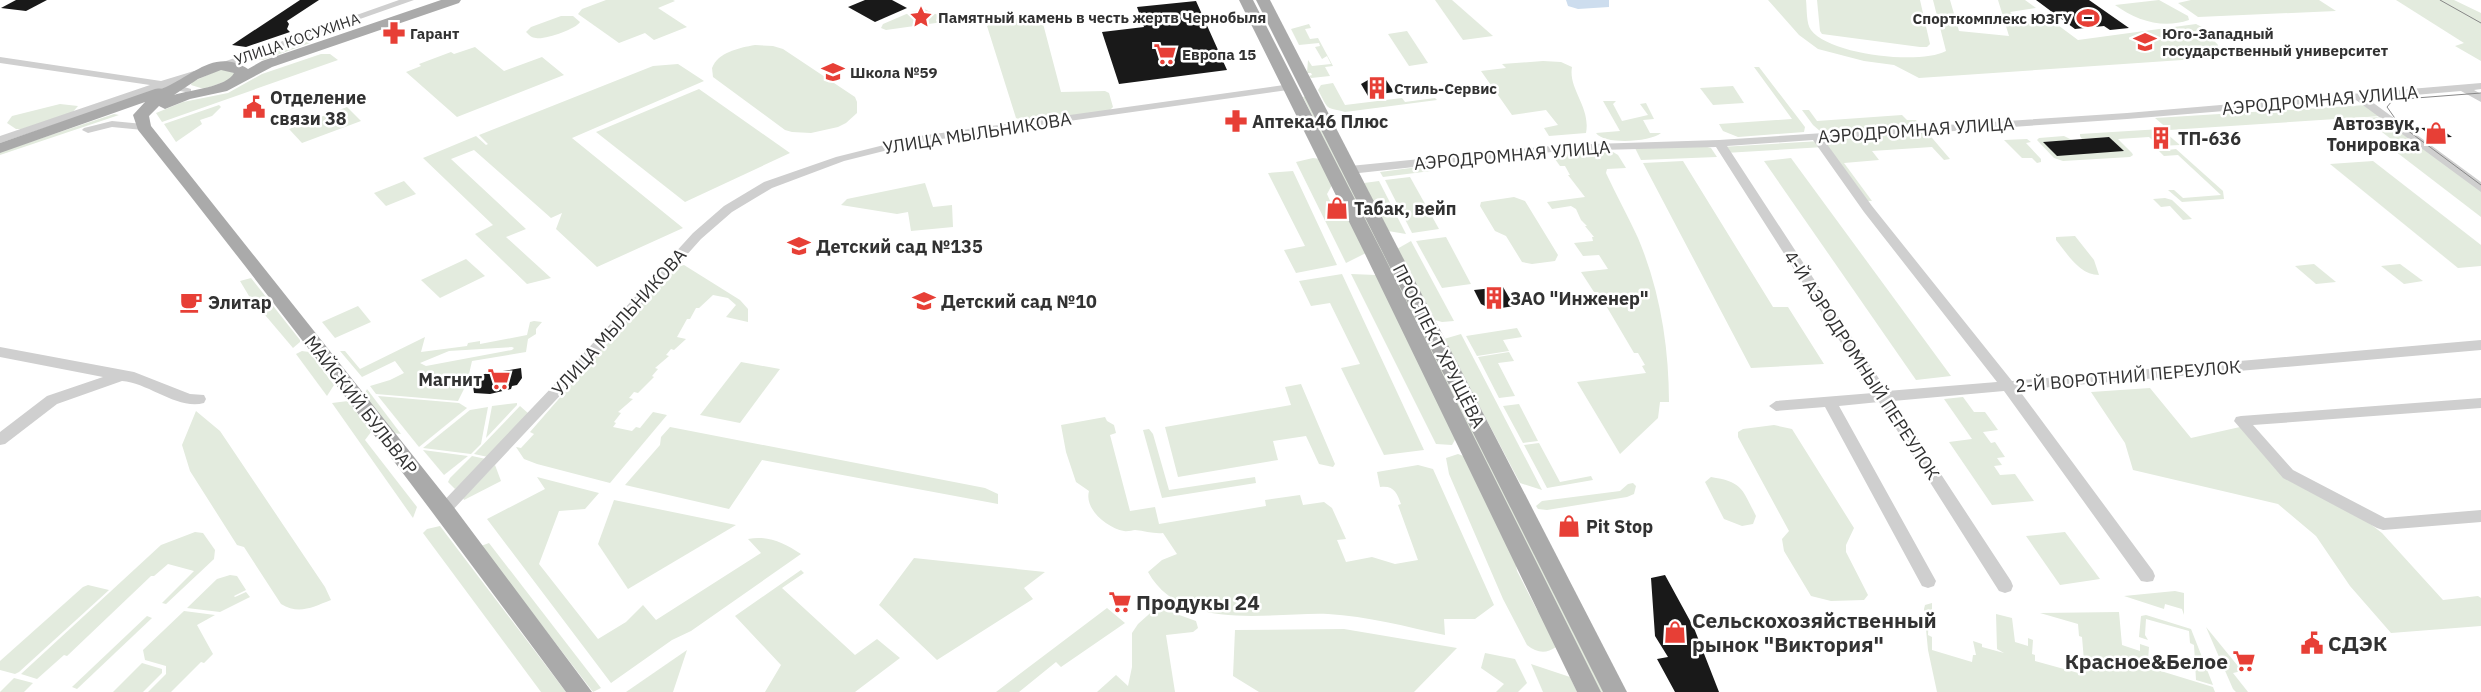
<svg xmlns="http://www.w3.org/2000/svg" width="2481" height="692" font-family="'IBM Plex Sans',sans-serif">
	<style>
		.green { fill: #e3ebde; fill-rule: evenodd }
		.water { fill: #cdddee }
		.building { fill: #191919 }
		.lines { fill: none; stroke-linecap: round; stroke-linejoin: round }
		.minor { fill: #cfcfcf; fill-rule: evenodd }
		.major { fill: #aaa; fill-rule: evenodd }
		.tram { stroke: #878787; stroke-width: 1 }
		.labels { text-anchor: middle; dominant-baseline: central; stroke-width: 5; stroke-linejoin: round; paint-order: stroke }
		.far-poi-label { font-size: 15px; font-weight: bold; fill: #323232; stroke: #fff; text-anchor: start }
		.far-street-label { font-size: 15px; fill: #323232; stroke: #fff }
		.poi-label { font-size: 18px; font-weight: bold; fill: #323232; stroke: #fff; text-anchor: start }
		.street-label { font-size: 18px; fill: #323232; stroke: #fff }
		.near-poi-label { font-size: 21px; font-weight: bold; fill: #323232; stroke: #fff; text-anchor: start }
	</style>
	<rect width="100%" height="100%" fill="#fff"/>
	<g class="green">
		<polygon points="606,0 673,0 675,1 658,8 687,27 654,40 645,33 619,43 578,14 582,9"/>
		<polygon points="1435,0 1452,0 1493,36 1463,40"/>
		<path d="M1768 0H1806C1807 8 1806 24 1811 30 1830 55 1920 65 1946 51L1933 0H1950L1959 31 2009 36 1998 0H2025L2036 8 2010 12 2020 20 2047 17 2078 40 2196 24 2208 30 2207 33 2218 45 2217 51 2226 57 1919 78 1894 65 1864 61 1818 49 1799 35Z"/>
		<polygon points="1817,0 1920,0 1930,44 1927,47 1920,47 1822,34 1820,31"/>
		<path d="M2159 0 2188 16 2189 20C2163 29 2137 21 2115 5Z"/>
		<polygon points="2191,0 2319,0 2336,11 2198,17 2178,3"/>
		<polygon points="2396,0 2454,0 2481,13 2481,61 2455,46 2464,43"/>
		<polygon points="924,9 938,15 936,21 943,22 886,30 881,28 883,24 911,12"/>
		<path d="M561 16H573L580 22C576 29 545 40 536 38 532 38 529 35 526 32L531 27Z"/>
		<polygon points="1041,16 1061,92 1105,91 1109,93 1113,107 1109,111 1024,121 1016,118 987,26 994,21"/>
		<polygon points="1309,24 1311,28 1305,29 1310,39 1318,38 1333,66 1325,67 1330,76 1311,78 1309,76 1312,75 1311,73 1307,73 1308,60 1312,66 1331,64 1327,56 1322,59 1315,47 1320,46 1319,43 1299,45 1291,29"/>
		<polygon points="1407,31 1428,63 1409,66 1388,34"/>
		<polygon points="306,39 310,43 263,60 256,59 260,55"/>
		<path d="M755 45 773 46 783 49 855 97 857 102V113L846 123 838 127 811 133 792 132 785 130 713 77 712 68C718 52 739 48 755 45Z"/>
		<polygon points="475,47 504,71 542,57 564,75 457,117 406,72 421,66 419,64 451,52 454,54"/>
		<polygon points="321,54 330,54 338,60 162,122 156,113 183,102 228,93 262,74"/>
		<path d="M1543 61 1561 62 1572 67C1568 89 1591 107 1586 133L1549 136 1544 128 1558 125 1546 110 1512 115 1481 71 1506 68 1502 64Z"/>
		<polygon points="678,64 704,81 572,138 683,228 597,267 556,229 562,213 551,218 474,150 451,159 526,229 506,237 551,278 527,284 475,234 493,225 423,158 476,136 486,145 488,144 479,135 653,66"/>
		<polygon points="1754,67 1759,67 1805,127 1804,132 1738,137 1723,131 1719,124 1792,119"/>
		<polygon points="221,69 235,73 232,79 204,89 191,85 192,82"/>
		<path d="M1333 83 1345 105 1402 98 1405 102 1435 98 1437 100 1345 112C1324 106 1330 112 1318 90L1321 85Z"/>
		<polygon points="1733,86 1744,103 1713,105 1700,88"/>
		<polygon points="699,89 790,153 685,202 596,132"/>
		<polygon points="1307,96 1608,692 1600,692 1303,97"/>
		<path d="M1603 101H1616L1613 104 1622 121 1648 115 1640 104 1646 103 1654 119 1643 120 1650 133H1661C1651 142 1604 145 1596 133L1620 131Z"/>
		<polygon points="60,104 78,106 71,114 24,129 16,129 7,123 12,116"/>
		<polygon points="219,105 221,107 212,116 200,120 202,124 176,142 164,124"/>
		<polygon points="2366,105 2382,116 2169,130 2155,118"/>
		<polygon points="347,107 361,121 302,143 289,129"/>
		<polygon points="1802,110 1809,110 1817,121 1902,115 1907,120 1916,120 1919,125 1820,131 1813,125"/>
		<polygon points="114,114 119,115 0,155 0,152"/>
		<polygon points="2381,117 2481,191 2481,217 2395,151 2405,150 2364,118"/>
		<polygon points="2161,129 2180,145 2159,146 2149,137 2118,139 2132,153 2133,155 2130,157 2063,161 2054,158 2037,140 2039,138 2064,136 2072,140 2044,142 2123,151 2109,137 2082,139 2080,136 2080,134"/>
		<polygon points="1927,132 1950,159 1944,160 1932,147 1872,151 1879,160 1844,163 1872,201 1867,201 1822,141"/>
		<polygon points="2027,139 2031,142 2026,143 2041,159 2041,162 2037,163 2032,158 2022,158 2004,140"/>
		<polygon points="1820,141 1824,147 1725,153 1721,147"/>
		<polygon points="1704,146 1711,148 1717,157 1641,160 1635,148"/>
		<polygon points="2176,149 2223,191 2224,199 2182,202 2168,190 2174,190 2183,198 2221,195 2178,155 2164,156 2159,151"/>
		<path d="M1613 152 1618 155 1626 168 1607 169 1606 173C1616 195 1628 216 1638 238 1660 290 1669 347 1669 402H1660L1658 418 1620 454 1577 382 1646 373 1642 366 1645 365 1638 353H1634L1598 292H1594L1581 272 1608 269 1599 255 1583 256 1574 243 1593 241 1592 237H1594L1585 226H1587L1581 220 1576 209 1571 206 1552 209 1547 202 1585 197 1568 175H1570L1565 166H1560L1555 159 1556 156 1560 154Z"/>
		<polygon points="1313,158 1321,159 1332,185 1327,194 1335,212 1342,211 1347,214 1366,253 1346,263 1296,162"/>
		<polygon points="1791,158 1951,376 1916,380 1764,161"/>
		<polygon points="1683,161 1773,307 1788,307 1824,364 1751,368 1643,163"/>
		<polygon points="2373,161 2481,245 2481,266 2458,268 2330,164"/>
		<polygon points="1418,167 1431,171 1383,177 1380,172"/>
		<polygon points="1293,171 1337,265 1296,273 1284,250 1305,246 1268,173"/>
		<polygon points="1410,177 1439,229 1412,233 1385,180"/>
		<polygon points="404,181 416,194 386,206 374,193"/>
		<polygon points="1379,181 1406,234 1388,231 1364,183"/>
		<polygon points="925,183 933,207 952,205 953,227 911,231 908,212 897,214 841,205 847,199"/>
		<polygon points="1514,197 1525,201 1558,255 1555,261 1532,264 1522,262 1506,236 1495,231 1480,206 1481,202"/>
		<polygon points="2165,198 2172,200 2192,219 2183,220 2170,206 2161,207 2153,199"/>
		<path d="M2075 236 2094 260 2099 275C2079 275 2067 253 2056 240V237Z"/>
		<polygon points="1446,237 1471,284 1442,288 1416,241"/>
		<polygon points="1411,241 1454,321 1442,322 1435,320 1397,249"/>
		<polygon points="466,259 485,276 440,298 421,280"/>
		<polygon points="2314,264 2336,282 2316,284 2295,266"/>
		<polygon points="2400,264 2423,281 2404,284 2381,266"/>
		<polygon points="684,265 740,300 748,309 748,322 726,317 736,305 728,298 713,295 699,308 696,308 690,319 687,319 677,337 686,339 674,350 671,349 666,355 669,356 655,368 658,369 652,376 654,377 638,393 634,392 629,398 633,399 618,412 621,413 614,422 616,423 613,427 632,431 636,427 640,428 653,412 667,415 610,483 537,464 524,459 516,447 521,448 534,434 530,432 672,269"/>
		<polygon points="1342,274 1424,450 1384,455 1341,368 1360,364 1330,303 1311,306 1299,281"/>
		<polygon points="1351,274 1376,275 1457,436 1452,445 1436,444"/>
		<polygon points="251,278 300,340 300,342 293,348 249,296 240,281"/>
		<polygon points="358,306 371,322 335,338 322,322"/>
		<path d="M534 321 542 322 536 329V334L528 339 526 352 472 361 467 383 458 401 376 394 370 386 390 380 404 373 395 361 362 377 340 351H345L360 369 425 337 421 352 467 346 468 343 480 341V344L527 335 530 322ZM512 347 514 348 512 350 426 366 420 363 449 351Z"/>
		<polygon points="1517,328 1522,337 1503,340 1509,351 1477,356 1466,336"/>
		<polygon points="1461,334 1542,490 1520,483 1444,339"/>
		<polygon points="302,351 309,352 334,385 327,396 296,354"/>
		<polygon points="1509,352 1514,361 1498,363 1515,396 1499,398 1478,357"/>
		<polygon points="741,362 780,369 740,423 700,415"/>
		<polygon points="1301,384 1335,464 1333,467 1319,464 1306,436 1273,441 1278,460 1178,477 1165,427 1291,405 1285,387"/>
		<polygon points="2150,388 2191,438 2240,427 2282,475 2364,519 2382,533 2443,600 2478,596 2481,598 2481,626 2391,633 2350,586 2316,536 2278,504 2133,470 2125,443 2091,392"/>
		<polygon points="367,389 401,434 393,433 364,396"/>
		<polygon points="378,396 459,403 467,408 419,447"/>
		<polygon points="1963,397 1974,412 1985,412 1998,430 1983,432 1991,443 1995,442 2005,457 1997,458 2002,465 1994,466 2000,475 2015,474 2034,501 1992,505 1949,442 1972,439 1944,399"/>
		<polygon points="348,401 371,432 365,440 417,507 413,518 332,403"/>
		<polygon points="517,403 517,405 486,438 492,406"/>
		<polygon points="1519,404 1538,441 1523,443 1503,406"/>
		<polygon points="520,406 529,414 488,457 474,454"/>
		<polygon points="488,407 481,444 471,454 423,448 470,410"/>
		<path d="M196 411 220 431 325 587 331 600C313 607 299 615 281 604L244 547 237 545 190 471 182 445Z"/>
		<path d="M1105 417 1107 421 1114 425 1116 433 1110 435 1130 511 1155 507 1159 524 1266 506 1265 500 1300 495 1303 505 1324 502 1332 508 1346 539 1337 540 1346 562 1372 557 1395 564 1418 560 1398 505 1401 504C1397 493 1394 485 1380 487L1377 472 1418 465 1433 469 1494 605 1475 619H1444L1445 635C1407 627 1367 616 1328 614 1270 612 1182 633 1148 572L1162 560 1177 554 1163 533C1154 534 1145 531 1135 530 1132 530 1128 532 1124 531 1107 528 1084 509 1089 491L1076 482 1066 452 1061 425Z"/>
		<polygon points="1774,425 1792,429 1854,528 1846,545 1846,552 1868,595 1864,600 1831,601 1811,596 1784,551 1782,539 1789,531 1738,437 1738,432 1743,429"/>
		<polygon points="670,427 985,488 998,494 998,504 762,460 729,509 625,485 660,445 661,437"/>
		<polygon points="1149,429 1153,434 1169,490 1255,477 1256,483 1162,498 1143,430"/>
		<polygon points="1539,443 1560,482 1591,476 1593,480 1547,488 1524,445"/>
		<polygon points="423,450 468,456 444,475"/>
		<path d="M1458 454 1469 458 1515 560 1517 571 1537 610 1547 619 1556 647C1546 654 1537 653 1527 645L1503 599 1449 474 1446 458Z"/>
		<polygon points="472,456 486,459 455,489 448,482 450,478"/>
		<polygon points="495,465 501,481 464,500 463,498"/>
		<path d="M537 477 599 493 585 509 559 511 539 564 598 639 626 622 643 605 656 620 761 553 748 539C768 535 784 543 801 554L691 631 672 640 611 683 487 519 545 489Z"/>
		<path d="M1711 477C1743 482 1742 489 1756 516L1753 524 1742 526 1724 519 1705 482Z"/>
		<polygon points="1633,483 1636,486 1634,494 1627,497 1547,510 1538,509 1536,506 1542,501 1620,491 1628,484"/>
		<polygon points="614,500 736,525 628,589 598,544"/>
		<polygon points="440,526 566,692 541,692 423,533 427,529"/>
		<polygon points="195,532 203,533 215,550 214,559 166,604 162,603 194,571 168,564 154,576 151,576 67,656 64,655 37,679 21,674 161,545"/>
		<polygon points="2065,532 2100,579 2060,585 2026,536"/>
		<polygon points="489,543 601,688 593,692 481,546"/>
		<polygon points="914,558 1045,572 1024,588 1033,599 937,660 879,605"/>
		<polygon points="801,570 804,573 782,588 855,655 877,639 900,658 855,692 765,692 781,665 735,616"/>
		<polygon points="230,575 237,576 246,590 234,596 235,597 246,592 250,597 220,612 187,608 217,579"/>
		<polygon points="88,585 109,590 19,672 15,674 0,670 0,661 83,587"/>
		<polygon points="2175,591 2184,593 2184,615 2182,609 2165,604 2164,609 2124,596"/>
		<polygon points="1932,603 1932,613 1929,613 1928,635 1932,637 1932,650 1972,662 1973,655 1976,655 1973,641 1982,644 1982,647 2004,653 1997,649 1996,614 2012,618 2015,642 2028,646 2028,638 2033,640 2032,654 2035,655 2035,661 2082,674 2081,661 2084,661 2082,637 2079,636 2078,624 2040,613 2119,612 2122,645 2140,651 2140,644 2149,647 2148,661 2150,662 2151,668 2213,687 2215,692 1937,692 1928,650 1924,609 1925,605"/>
		<polygon points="1157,607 1196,621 1198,628 1193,632 1166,635 1175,692 1097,692 1116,675 1128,686 1132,667 1132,633 1138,624"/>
		<polygon points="1107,608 1125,623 1061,667 1056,662 1019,692 996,692"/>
		<polygon points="184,611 215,615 197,625 213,654 204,663 201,662 171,692 148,692 166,674 166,666 145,660 143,650"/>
		<polygon points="2146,615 2191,629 2213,685 2196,680 2194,645 2190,643 2189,631 2146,619 2145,635 2148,640 2139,637 2141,616"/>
		<polygon points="147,616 152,618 77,689 72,687"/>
		<polygon points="2206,627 2242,671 2233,673 2248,692 2236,692 2233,689"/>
		<polygon points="1344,629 1457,648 1414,692 1259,692 1233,676 1235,630"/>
		<polygon points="687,650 673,692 626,692"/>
		<polygon points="1485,653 1515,659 1527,683 1518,692 1496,692 1504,684 1481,668"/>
		<polygon points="142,663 162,669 162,673 143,692 113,692"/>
		<polygon points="1531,664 1570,677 1577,692 1543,692"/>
		<polygon points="14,678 33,683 24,692 0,692"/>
	</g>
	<polygon class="water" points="1566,0 1609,0 1609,7 1578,9 1568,6"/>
	<g class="building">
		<polygon points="16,0 47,0 26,11 1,8"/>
		<polygon points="300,0 319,0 287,21 289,24 287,29 290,32 246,47 232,45"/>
		<polygon points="865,0 892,0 907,8 875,22 848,7"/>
		<polygon points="2036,0 2089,0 2129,28 2110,30 2104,26 2075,29"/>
		<polygon points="1196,1 1227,70 1119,84 1102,32 1144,27 1137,7"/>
		<polygon points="1368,80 1386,80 1394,92 1368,96 1361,84"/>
		<polygon points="2438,127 2452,137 2434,138 2421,128"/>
		<polygon points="2109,137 2124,151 2057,156 2043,142"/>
		<polygon points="1503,287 1514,306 1495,309 1487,307 1481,304 1474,290"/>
		<polygon points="521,368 522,378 517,385 512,386 511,389 490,394 474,393 473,386 479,375"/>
		<polygon points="1665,575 1694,628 1719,692 1675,692 1657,659 1668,657 1655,636 1651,578"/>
	</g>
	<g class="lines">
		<g class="minor">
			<polygon points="399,0 414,0 218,69 214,70 209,67"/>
			<polygon points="0,57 161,81 194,71 199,74 174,84 191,89 191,93 163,88 0,143 0,136 150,85 0,63"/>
			<path d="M2481 83V89L2474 90 2481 94V102L2461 91 2368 99 2481 182V192L2356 100 2127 119 1824 140 1872 206 2012 381 2481 340V350L2019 390 2153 571 2155 576 2153 581 2147 582 2141 581 2004 391 1893 401 2011 581 2013 586 2011 591 2005 593 1999 591 1879 402 1839 406 1936 581 1934 586 1928 588 1922 586 1825 407 1776 411 1769 406 1776 401 1873 393 1716 147 1561 151 1350 174 1344 170 1350 166 1561 145 1719 140 2127 113ZM1813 140 1864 212 1997 382 1887 391 1727 146Z"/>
			<polygon points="1291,84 1296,87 1295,89 920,142 844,161 772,188 732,212 701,239 584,370 449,514 443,516 437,514 435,510 574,364 693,233 724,206 764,182 836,157 920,136"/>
			<polygon points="112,121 143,124 149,127 143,130 112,127 88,133 82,130 84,128"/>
			<path d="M0 347 134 372 190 394 204 395 206 399 204 403C177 410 149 383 122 381L57 404 5 444 0 445V432L47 396 103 377 0 357Z"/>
			<polygon points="2481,398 2481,408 2253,425 2293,470 2385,518 2481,510 2481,522 2383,530 2377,528 2283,478 2234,421 2236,417 2241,416"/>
		</g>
		<g class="major">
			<path d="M441 0H461L459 3 272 67 227 91 190 99 165 109 159 106 149 116 151 126 453 506 592 692H566C426 503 285 314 138 130L133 115 145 102 0 153V143L155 89C159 88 163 89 166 87 193 75 216 48 248 69L262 61ZM221 70 234 73C227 87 189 90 174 95L198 79Z"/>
			<polygon points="1239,0 1253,0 1383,254 1601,692 1577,692 1365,254"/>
			<polygon points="1256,0 1270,0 1627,692 1603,692"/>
		</g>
		<g class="tram">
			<polyline points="2440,0 2481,23"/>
			<polyline points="2481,93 2403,99 2392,101 2387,107 2399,124 2481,185"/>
		</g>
	</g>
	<defs>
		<symbol id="sight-bare" viewBox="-9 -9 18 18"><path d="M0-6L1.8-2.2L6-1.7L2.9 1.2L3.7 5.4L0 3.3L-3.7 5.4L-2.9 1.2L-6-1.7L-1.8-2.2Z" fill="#e73f36" stroke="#fff" stroke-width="2.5" paint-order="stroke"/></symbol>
		<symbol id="stadium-bare" viewBox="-9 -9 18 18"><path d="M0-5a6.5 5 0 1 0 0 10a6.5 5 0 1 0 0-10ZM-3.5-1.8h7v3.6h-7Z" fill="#e73f36" stroke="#fff" stroke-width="2.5" paint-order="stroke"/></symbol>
		<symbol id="pharmacy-bare" viewBox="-9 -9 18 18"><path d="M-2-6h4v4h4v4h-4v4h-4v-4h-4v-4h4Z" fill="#e73f36" stroke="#fff" stroke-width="2.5" paint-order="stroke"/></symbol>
		<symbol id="university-bare" viewBox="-9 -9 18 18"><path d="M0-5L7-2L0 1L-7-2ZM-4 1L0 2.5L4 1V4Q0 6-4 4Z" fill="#e73f36" stroke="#fff" stroke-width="2.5" paint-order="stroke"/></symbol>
		<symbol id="supermarket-bare" viewBox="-9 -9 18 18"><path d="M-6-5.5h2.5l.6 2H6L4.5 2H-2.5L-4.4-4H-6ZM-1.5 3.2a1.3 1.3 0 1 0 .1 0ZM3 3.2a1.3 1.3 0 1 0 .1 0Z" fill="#e73f36" stroke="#fff" stroke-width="2.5" paint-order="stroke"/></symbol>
		<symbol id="school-bare" viewBox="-9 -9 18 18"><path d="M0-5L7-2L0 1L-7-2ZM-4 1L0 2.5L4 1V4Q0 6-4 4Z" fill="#e73f36" stroke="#fff" stroke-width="2.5" paint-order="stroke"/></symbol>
		<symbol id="building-bare" viewBox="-9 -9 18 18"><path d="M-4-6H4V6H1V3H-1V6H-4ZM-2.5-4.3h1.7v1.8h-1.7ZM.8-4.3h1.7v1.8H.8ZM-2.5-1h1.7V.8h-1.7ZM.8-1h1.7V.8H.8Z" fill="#e73f36" stroke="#fff" stroke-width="2.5" paint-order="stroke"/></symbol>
		<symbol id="civic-bare" viewBox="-9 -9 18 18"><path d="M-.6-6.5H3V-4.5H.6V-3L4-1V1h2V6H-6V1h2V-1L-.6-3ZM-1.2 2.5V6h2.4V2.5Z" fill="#e73f36" stroke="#fff" stroke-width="2.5" paint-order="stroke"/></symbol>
		<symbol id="shop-bare" viewBox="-9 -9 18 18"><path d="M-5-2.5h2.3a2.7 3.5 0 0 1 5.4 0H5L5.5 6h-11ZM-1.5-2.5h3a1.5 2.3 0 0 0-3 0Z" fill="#e73f36" stroke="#fff" stroke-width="2.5" paint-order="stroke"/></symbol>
		<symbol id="cafe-bare" viewBox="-9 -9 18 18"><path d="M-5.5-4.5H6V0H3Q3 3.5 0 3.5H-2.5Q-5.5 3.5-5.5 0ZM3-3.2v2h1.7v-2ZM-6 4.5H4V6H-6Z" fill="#e73f36" stroke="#fff" stroke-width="2.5" paint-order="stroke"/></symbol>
	</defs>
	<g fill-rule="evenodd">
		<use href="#sight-bare" x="905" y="1" width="32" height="32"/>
		<use href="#stadium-bare" x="2072" y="2" width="32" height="32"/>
		<use href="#pharmacy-bare" x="378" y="17" width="32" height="32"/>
		<use href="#university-bare" x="2129" y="26" width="32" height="32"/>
		<use href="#supermarket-bare" x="1149" y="38" width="32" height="32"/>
		<use href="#school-bare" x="817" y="56" width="32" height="32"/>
		<use href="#building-bare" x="1361" y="72" width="32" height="32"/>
		<use href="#civic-bare" x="238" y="91" width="32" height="32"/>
		<use href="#pharmacy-bare" x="1220" y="105" width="32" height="32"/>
		<use href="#shop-bare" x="2420" y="117" width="32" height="32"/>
		<use href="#building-bare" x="2145" y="122" width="32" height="32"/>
		<use href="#shop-bare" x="1321" y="192" width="32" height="32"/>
		<use href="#school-bare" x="783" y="230" width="32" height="32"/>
		<use href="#building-bare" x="1478" y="282" width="32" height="32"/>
		<use href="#school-bare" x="908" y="285" width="32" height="32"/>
		<use href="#cafe-bare" x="175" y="286" width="32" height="32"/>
		<use href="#supermarket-bare" x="483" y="363" width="32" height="32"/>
		<use href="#shop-bare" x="1553" y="510" width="32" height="32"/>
		<use href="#supermarket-bare" x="1104" y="586" width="32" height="32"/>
		<use href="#shop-bare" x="1659" y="616" width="32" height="32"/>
		<use href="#civic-bare" x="2296" y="627" width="32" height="32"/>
		<use href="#supermarket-bare" x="2228" y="645" width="32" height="32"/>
	</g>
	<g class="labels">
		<g class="far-poi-label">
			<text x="938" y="17">Памятный камень в честь жертв Чернобыля</text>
			<text x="2072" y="18" text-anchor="end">Спорткомплекс ЮЗГУ</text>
			<text x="410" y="33">Гарант</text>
			<text x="2162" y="33">Юго-Западный<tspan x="2162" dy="17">государственный университет</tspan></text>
			<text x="1182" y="54">Европа 15</text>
			<text x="850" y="72">Школа №59</text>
			<text x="1394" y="88">Стиль-Сервис</text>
		</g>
		<g class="far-street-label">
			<text transform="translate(297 39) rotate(-19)">УЛИЦА КОСУХИНА</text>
		</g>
		<g class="poi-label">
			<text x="270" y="97">Отделение<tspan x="270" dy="21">связи 38</tspan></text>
			<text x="1252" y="121">Аптека46 Плюс</text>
			<text x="2420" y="123" text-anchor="end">Автозвук,<tspan x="2420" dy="21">Тонировка</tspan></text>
			<text x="2178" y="138">ТП-636</text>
			<text x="1354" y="208">Табак, вейп</text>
			<text x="816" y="246">Детский сад №135</text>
			<text x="1510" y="298">ЗАО "Инженер"</text>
			<text x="941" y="301">Детский сад №10</text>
			<text x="208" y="302">Элитар</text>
			<text x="482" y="379" text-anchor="end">Магнит</text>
			<text x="1586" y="526">Pit Stop</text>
		</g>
		<g class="street-label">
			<text transform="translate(2320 100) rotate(-5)">АЭРОДРОМНАЯ УЛИЦА</text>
			<text transform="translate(1916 130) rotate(-4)">АЭРОДРОМНАЯ УЛИЦА</text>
			<text transform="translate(977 133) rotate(-9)">УЛИЦА МЫЛЬНИКОВА</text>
			<text transform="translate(1512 155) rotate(-5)">АЭРОДРОМНАЯ УЛИЦА</text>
			<text transform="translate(619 322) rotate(-48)">УЛИЦА МЫЛЬНИКОВА</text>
			<text transform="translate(1439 346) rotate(63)">ПРОСПЕКТ ХРУЩЁВА</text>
			<text transform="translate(1862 365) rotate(57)">4-Й АЭРОДРОМНЫЙ ПЕРЕУЛОК</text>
			<text transform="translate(2128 376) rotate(-5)">2-Й ВОРОТНИЙ ПЕРЕУЛОК</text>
			<text transform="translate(361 405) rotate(52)">МАЙСКИЙ БУЛЬВАР</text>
		</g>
		<g class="near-poi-label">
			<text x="1136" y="602">Продукы 24</text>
			<text x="1692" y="620">Сельскохозяйственный<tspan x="1692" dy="24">рынок "Виктория"</tspan></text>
			<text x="2328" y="643">СДЭК</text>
			<text x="2228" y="661" text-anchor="end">Красное&amp;Белое</text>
		</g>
	</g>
</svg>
